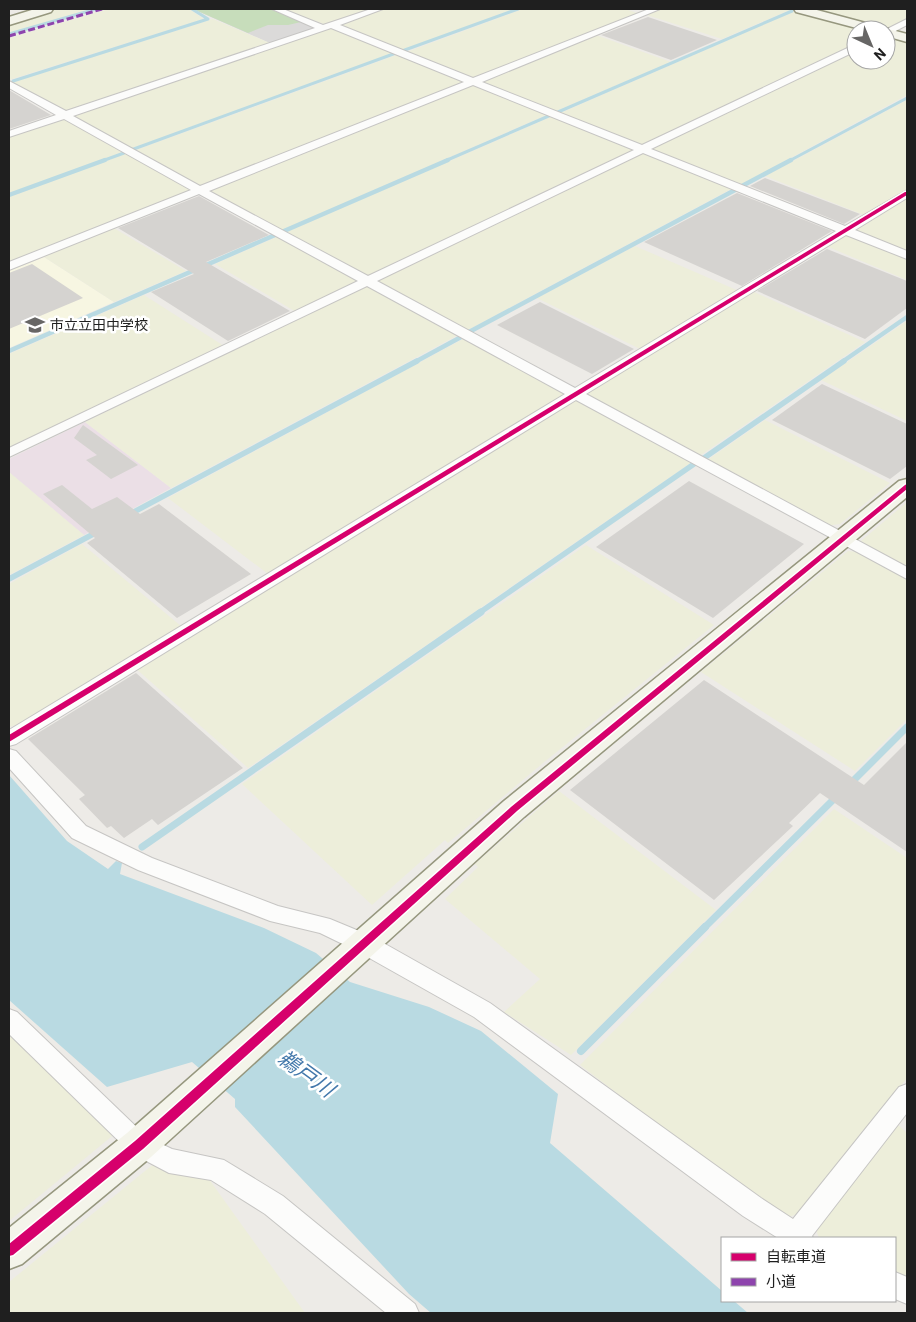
<svg xmlns="http://www.w3.org/2000/svg" width="916" height="1322" font-family="Roboto,'Noto Sans JP',sans-serif">
	<style>
		.industrial { fill: #ebdfe6 }
		.education { fill: #f7f6e2 }
		.religious { fill: #dbdad9 }
		.farmland { fill: #edeeda }
		.forest { fill: #c7ddbb }
		.water { fill: #b9dae2 }
		.lines { fill: none; stroke-linecap: round; stroke-linejoin: round }
		.stream-far4 { stroke: #b9dae2; stroke-width: 3 }
		.stream-far3 { stroke: #b9dae2; stroke-width: 4.5 }
		.stream-far2 { stroke: #b9dae2; stroke-width: 5.5 }
		.stream-far1 { stroke: #b9dae2; stroke-width: 7 }
		.stream { stroke: #b9dae2; stroke-width: 8 }
		.building { fill: #d5d3d0 }
		.street-casing { stroke: #c6c5c3; stroke-width: 2 }
		.secondary-casing { stroke: #96977e; stroke-width: 3 }
		.street { fill: #fcfcfb; fill-rule: evenodd }
		.secondary { fill: #f4f4ea; fill-rule: evenodd }
		.quiet { stroke: #8e44ad; stroke-width: 3; stroke-dasharray: 7 3; stroke-linecap: butt }
		.cycleway-casing { stroke: #fff; stroke-width: 3 }
		.cycleway { fill: #d6006c; fill-rule: evenodd }
		.labels { text-anchor: middle; dominant-baseline: central; stroke-width: 5; stroke-linejoin: round; paint-order: stroke }
		.far-poi-label { font-size: 14px; fill: #1f1f1f; stroke: #fff; text-anchor: start }
		.near-water-label { font-size: 21px; font-style: italic; fill: #4378ab; stroke: #fff }
	</style>
	<rect width="100%" height="100%" fill="#edebe7"/>
	<polygon class="industrial" points="85,422 171,488 84,535 9,472 9,459"/>
	<polygon class="education" points="44,257 114,302 9,348 9,271"/>
	<polygon class="religious" points="193,9 270,9 315,27 314,29 272,44"/>
	<g class="farmland">
		<polygon points="53,9 94,9 9,34 9,23"/>
		<polygon points="109,9 189,9 204,19 9,80 9,38"/>
		<polygon points="283,9 375,9 324,24"/>
		<polygon points="385,9 514,9 400,51 337,25"/>
		<polygon points="523,9 625,9 640,14 475,79 470,79 404,53"/>
		<polygon points="662,9 786,9 790,10 722,39 647,15"/>
		<polygon points="810,9 907,9 907,19 884,29"/>
		<polygon points="795,11 864,30 856,30 856,43 643,146 558,114"/>
		<polygon points="213,19 272,44 64,113 13,82"/>
		<polygon points="331,27 395,53 130,149 69,116"/>
		<polygon points="596,35 671,62 554,112 479,81"/>
		<polygon points="886,36 907,42 907,95 739,186 649,149 856,49 856,60 886,60"/>
		<polygon points="399,54 466,82 201,187 133,151"/>
		<polygon points="471,84 549,114 280,231 208,192 208,189"/>
		<polygon points="907,100 907,189 864,215 765,176"/>
		<polygon points="553,116 635,150 370,277 284,233"/>
		<polygon points="59,119 64,119 124,152 9,194 9,136"/>
		<polygon points="643,152 733,188 466,331 376,282"/>
		<polygon points="127,153 192,189 192,191 9,263 9,197"/>
		<polygon points="907,199 907,253 853,231"/>
		<polygon points="112,227 186,271 114,302 41,255"/>
		<polygon points="852,235 907,257 907,280 826,246 844,236"/>
		<polygon points="279,236 359,280 358,282 296,312 215,264"/>
		<polygon points="635,246 739,291 642,350 537,298"/>
		<polygon points="369,285 458,335 171,488 85,422"/>
		<polygon points="752,291 865,342 698,457 587,397 586,392"/>
		<polygon points="144,295 224,346 9,448 9,354"/>
		<polygon points="907,321 907,421 821,380"/>
		<polygon points="465,338 563,391 565,396 268,574 168,498"/>
		<polygon points="571,400 580,400 692,462 248,768 133,666"/>
		<polygon points="765,420 890,483 840,524 825,526 706,461"/>
		<polygon points="9,472 84,535 9,575"/>
		<polygon points="907,502 907,570 864,546 861,541"/>
		<polygon points="82,544 181,626 16,725 9,727 9,584"/>
		<polygon points="586,545 714,625 543,763 448,843 445,840 372,905 242,784"/>
		<polygon points="848,551 858,552 907,578 907,719 855,771 701,672"/>
		<polygon points="559,791 716,910 571,1055 504,1012 540,979 445,899 478,867 475,864"/>
		<polygon points="834,809 907,858 907,1078 799,1213 787,1218 777,1216 580,1065"/>
		<polygon points="9,1032 117,1132 9,1221"/>
		<polygon points="898,1125 907,1133 907,1279 895,1274 895,1238 819,1238 816,1230"/>
		<polygon points="156,1162 206,1175 305,1313 9,1313 9,1282"/>
	</g>
	<polygon class="forest" points="193,9 270,9 301,22 288,25 268,25 248,33"/>
	<polygon class="water" points="9,775 67,841 108,869 116,861 122,863 120,874 264,928 316,953 350,982 429,1007 481,1031 558,1094 550,1143 722,1291 722,1301 734,1301 748,1313 431,1313 409,1294 235,1107 235,1099 192,1062 107,1087 9,1000"/>
	<g class="lines">
		<g class="stream-far4">
			<polyline points="9,34 96,9"/>
			<polyline points="402,51 518,9"/>
			<polyline points="13,81 208,19 192,9"/>
			<polyline points="558,112 792,11"/>
			<polyline points="131,150 396,53"/>
			<polyline points="102,161 124,153"/>
			<polyline points="445,161 551,115"/>
			<polyline points="789,161 907,98"/>
		</g>
		<g class="stream-far3">
			<polyline points="742,186 791,160"/>
			<polyline points="9,195 105,160"/>
			<polyline points="284,231 448,160"/>
			<polyline points="469,332 735,190"/>
			<polyline points="9,351 275,235"/>
			<polyline points="415,362 461,337"/>
			<polyline points="842,362 907,317"/>
		</g>
		<g class="stream-far2">
			<polyline points="704,458 844,361"/>
			<polyline points="130,514 417,361"/>
			<polyline points="9,579 99,531"/>
			<polyline points="479,613 694,464"/>
		</g>
		<g class="stream-far1">
			<polyline points="850,784 907,727"/>
			<polyline points="142,847 481,612"/>
			<polyline points="704,928 837,796"/>
		</g>
		<polyline class="stream" points="581,1051 705,927"/>
	</g>
	<g class="building">
		<polygon points="648,17 717,40 671,60 601,35"/>
		<polygon points="9,90 29,102 51,115 9,129"/>
		<polygon points="765,178 860,214 844,224 750,186"/>
		<polygon points="737,193 832,231 742,286 644,242"/>
		<polygon points="199,196 269,235 206,262 290,311 228,341 151,292 194,274 118,228"/>
		<polygon points="827,249 907,281 907,308 865,339 757,291"/>
		<polygon points="32,264 83,298 9,329 9,273"/>
		<polygon points="540,302 634,349 592,374 497,325"/>
		<polygon points="822,384 907,424 907,466 890,479 772,420"/>
		<polygon points="83,425 138,465 111,479 86,460 97,455 74,438"/>
		<polygon points="689,481 804,544 713,618 596,547"/>
		<polygon points="62,485 92,509 117,497 140,514 159,504 251,574 177,618 87,543 95,538 43,494"/>
		<polygon points="136,673 243,768 158,825 152,819 124,838 111,826 107,828 79,799 85,795 28,739"/>
		<polygon points="704,680 864,785 907,742 907,852 820,793 789,823 793,826 714,900 570,790"/>
	</g>
	<g class="lines">
		<defs>
			<g id="street">
				<path d="M272 9H283L323 25 371 9H383L340 25 473 78 649 9H660L482 82 642 145 856 44V51L651 149 845 226 907 190V198L855 230 907 251V259L846 235 586 394 907 567V579L576 400 16 744 9 746V730L565 394 367 286 9 457V448L358 281 199 194 9 270V262L191 190 64 119 9 137V131L56 115 9 88V81L66 111 315 28ZM331 28 464 82 200 186 73 116ZM473 85 634 150 368 276 209 191ZM643 153 836 231 575 388 377 281Z"/>
				<polygon points="907,19 907,25 886,36 885,30"/>
				<polygon points="9,749 16,751 86,826 152,858 278,906 330,919 371,936 490,1003 761,1198 793,1219 899,1087 907,1084 907,1113 812,1236 813,1238 778,1238 743,1216 474,1017 355,950 320,933 270,921 138,870 72,838 9,768"/>
				<polygon points="9,1009 17,1012 147,1137 172,1149 224,1160 283,1196 415,1304 419,1313 386,1313 265,1214 211,1180 169,1173 131,1153 9,1034"/>
				<polygon points="895,1272 907,1277 907,1304 895,1299"/>
			</g>
			<g id="secondary">
				<polygon points="35,9 53,9 51,12 9,25 9,17"/>
				<polygon points="794,9 813,9 907,34 907,42 886,36 886,30 864,30 796,12"/>
				<polygon points="907,479 907,497 524,817 151,1157 22,1264 9,1269 9,1228 127,1133 504,801 899,481"/>
			</g>
		</defs>
		<use href="#street" class="street-casing"/>
		<use href="#secondary" class="secondary-casing"/>
		<use href="#street" class="street"/>
		<use href="#secondary" class="secondary"/>
		<polyline class="quiet" points="9,36 102,9"/>
		<defs>
			<g id="cycleway">
				<polygon points="905,192 907,192 907,195 9,742 9,735"/>
				<polygon points="907,484 907,489 517,811 143,1149 13,1255 9,1256 9,1244 135,1141 511,807 905,485"/>
			</g>
		</defs>
		<use href="#cycleway" class="cycleway-casing"/>
		<use href="#cycleway" class="cycleway"/>
	</g>
	<defs>
		<symbol id="school-bare" viewBox="-9 -9 18 18"><path d="M0-5L7-2L0 1L-7-2ZM-4 1L0 2.5L4 1V4Q0 6-4 4Z" fill="#676665" stroke="#fff" stroke-width="2.5" paint-order="stroke"/></symbol>
	</defs>
	<g fill-rule="evenodd">
		<use href="#school-bare" x="21" y="311" width="28" height="28"/>
	</g>
	<g class="labels">
		<g class="far-poi-label">
			<text x="50" y="325">市立立田中学校</text>
		</g>
		<g class="near-water-label">
			<text transform="translate(306 1074) rotate(36)">鵜戸川</text>
		</g>
	</g>
	<rect width="916" height="1322" fill="none" stroke="#1f1f1f" stroke-width="20"/>
	<rect x="721" y="1237" width="175" height="65" fill="#ffffff" stroke="#a5a5a5"/>
	<rect x="731" y="1253" width="25" height="8" fill="#d6006c" stroke="#a5a5a5"/>
	<text x="766" y="1262" font-size="15" fill="#1f1f1f">自転車道</text>
	<rect x="731" y="1278" width="25" height="8" fill="#8e44ad" stroke="#a5a5a5"/>
	<text x="766" y="1287" font-size="15" fill="#1f1f1f">小道</text>
	<g transform="translate(871 45) rotate(136)"><circle r="24" fill="#ffffff" stroke="#a5a5a5"/>
	<path d="M0-4L9 19L0 12L-9 19Z" fill="#676665"/>
	<text y="-8" font-size="14" font-weight="bold" text-anchor="middle" fill="#1f1f1f">N</text>
	</g>
</svg>
